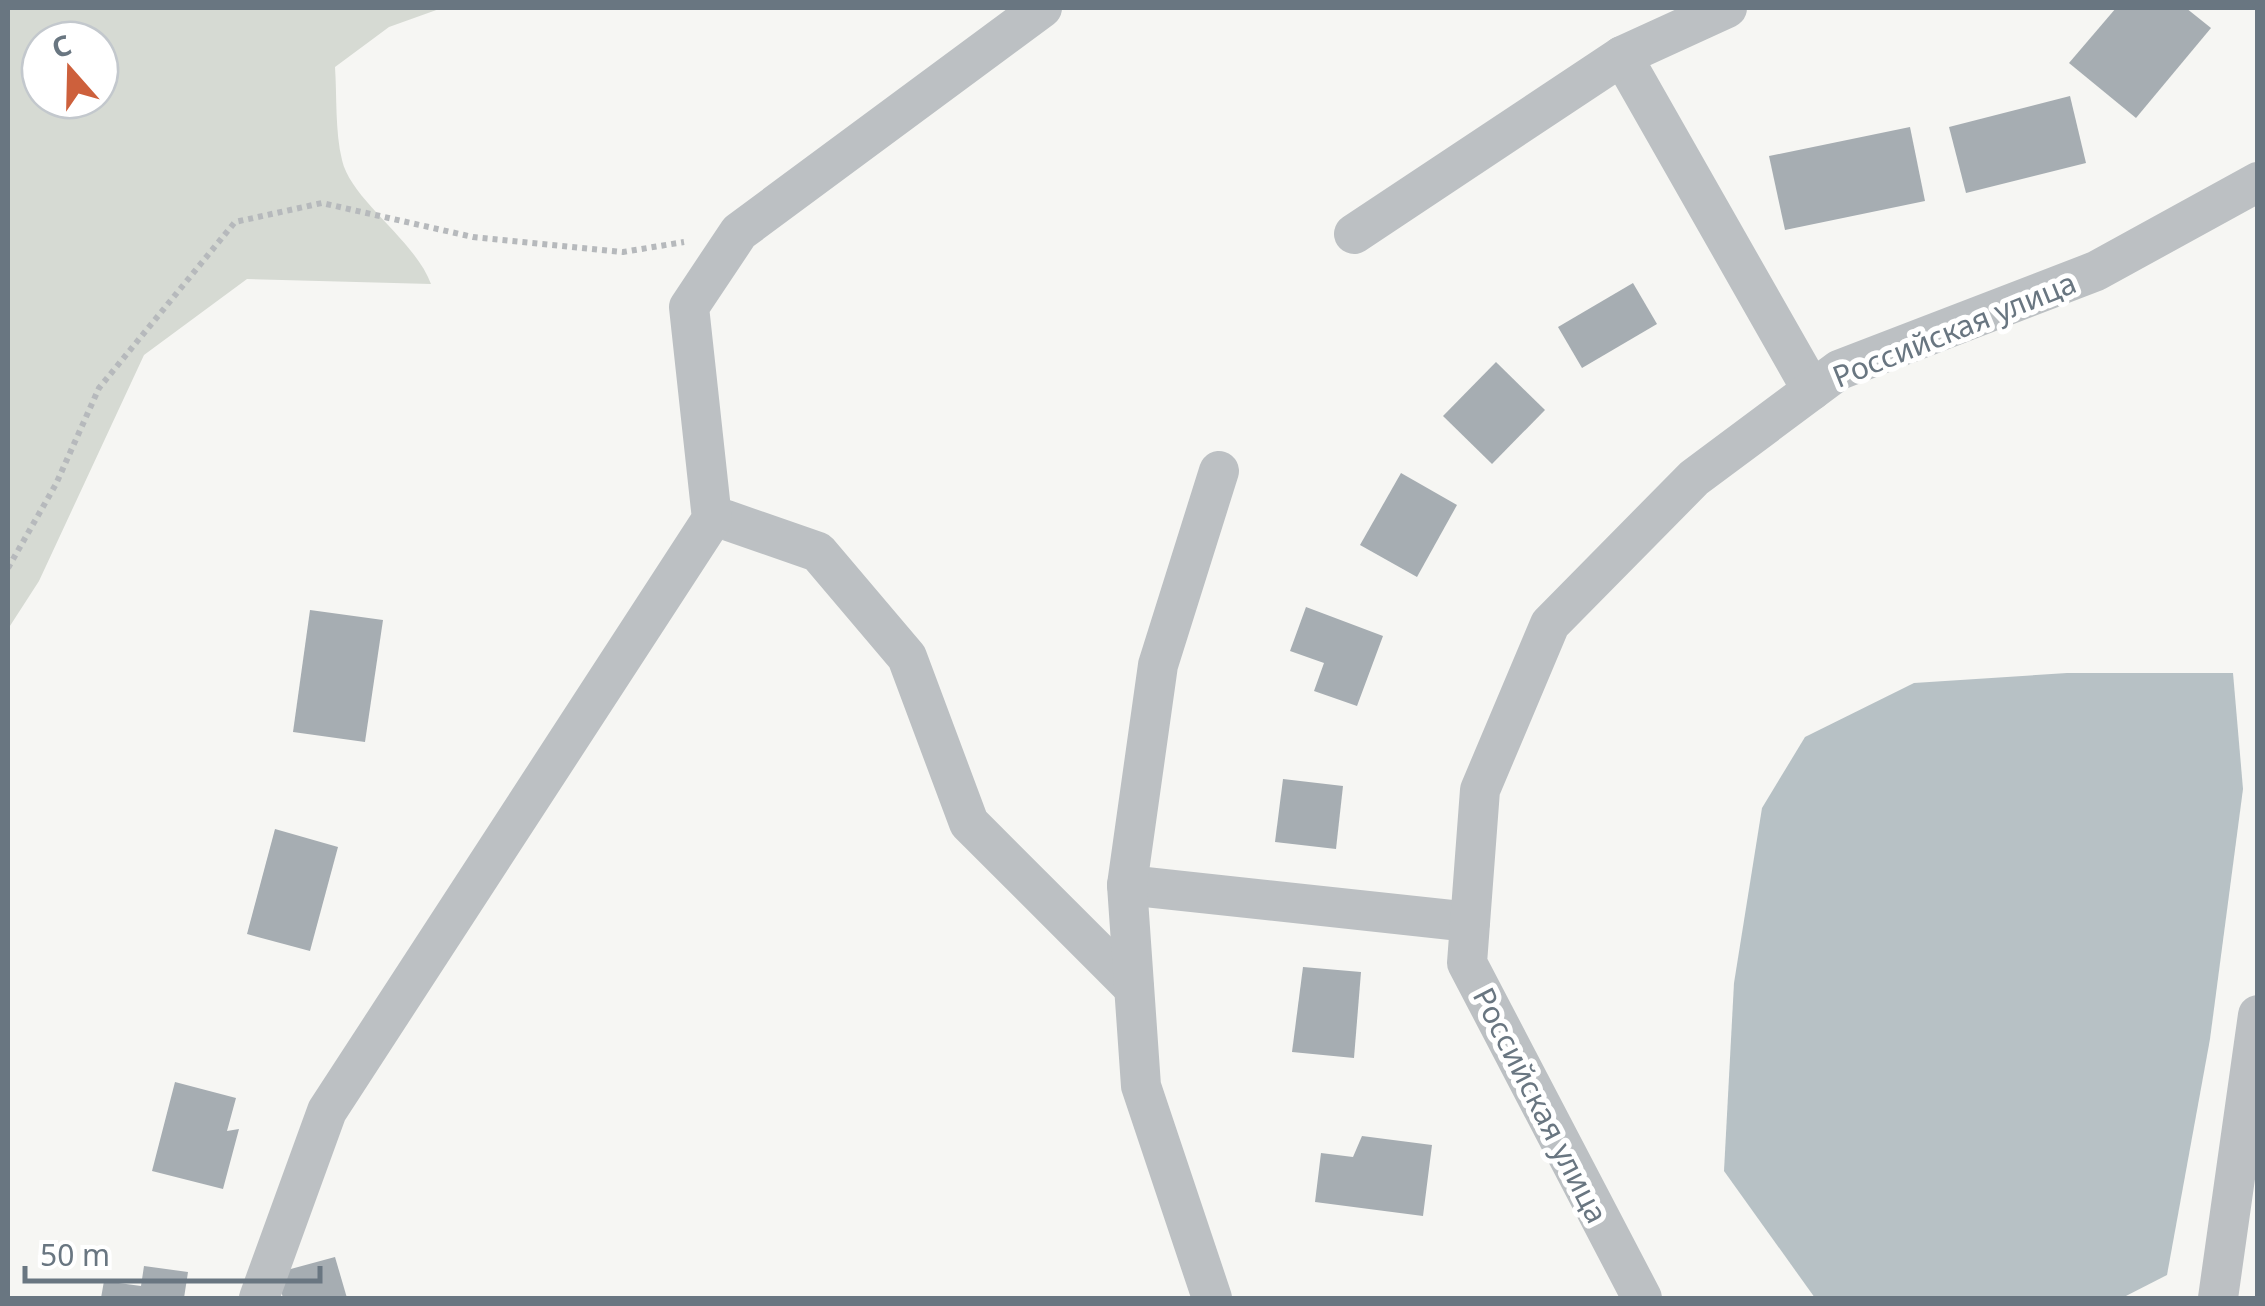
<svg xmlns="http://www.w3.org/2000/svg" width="2265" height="1306" font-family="'Noto Sans',sans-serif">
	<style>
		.green { fill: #d6dad3; fill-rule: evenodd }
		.water { fill: #b7c1c5 }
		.building { fill: #a6adb2 }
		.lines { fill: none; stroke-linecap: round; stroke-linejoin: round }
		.path { stroke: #b6b9bc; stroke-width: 6; stroke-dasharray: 5 5; stroke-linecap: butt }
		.minor { stroke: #bcc0c3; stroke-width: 40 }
		.labels { text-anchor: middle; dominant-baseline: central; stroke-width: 10; stroke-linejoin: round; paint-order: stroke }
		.street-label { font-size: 30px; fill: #697681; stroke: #fff }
	</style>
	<rect width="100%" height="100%" fill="#f6f6f3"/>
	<path class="green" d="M8 8H442L389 27 335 67C337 97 335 131 342 160 351 200 415 240 431 284L247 279 144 355 39 581 8 629ZM40 40H100V100H40Z"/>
	<polygon class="water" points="2067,673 2233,673 2243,789 2210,1039 2167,1275 2122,1298 1815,1298 1724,1171 1734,983 1762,808 1805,737 1914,683"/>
	<g class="building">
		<polygon points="2116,8 2186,8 2211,28 2136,118 2069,63"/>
		<polygon points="2070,96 2086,163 1966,193 1949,127"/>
		<polygon points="1910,127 1925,201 1785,230 1769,156"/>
		<polygon points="1633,283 1657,324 1582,368 1558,327"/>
		<polygon points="1496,362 1545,410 1492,464 1443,416"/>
		<polygon points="1401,473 1457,505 1417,577 1360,545"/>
		<polygon points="1306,607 1383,636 1357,706 1314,691 1324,663 1290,651"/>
		<polygon points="310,610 383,620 365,742 293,732"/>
		<polygon points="1283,779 1343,786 1336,849 1275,842"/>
		<polygon points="275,829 338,847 310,951 247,934"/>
		<polygon points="1303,967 1361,972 1354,1058 1292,1052"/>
		<polygon points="175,1082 236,1098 227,1131 239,1129 223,1189 152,1171"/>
		<polygon points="1362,1136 1432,1145 1423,1216 1315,1202 1321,1153 1353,1157"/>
		<polygon points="335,1257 347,1298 283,1298 276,1273"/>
		<polygon points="144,1266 188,1272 184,1298 101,1298 104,1281 141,1286"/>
	</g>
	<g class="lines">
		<polyline class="path" points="8,568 56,484 99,388 235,222 322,203 473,237 623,252 684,242"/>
		<g class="minor">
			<polyline points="1622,56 1812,390"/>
			<polyline points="1354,234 1622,56 1727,8"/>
			<polyline points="712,519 726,520 818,552 907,657 969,823 1134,988"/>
			<polyline points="1127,885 1470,922"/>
			<polyline points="259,1298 327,1111 712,519 689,307 739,232 1042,8"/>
			<polyline points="1212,1298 1141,1086 1127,885 1158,665 1219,471"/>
			<polyline points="1642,1298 1467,963 1480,790 1550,624 1694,478 1839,370 2096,271 2258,182"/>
			<polyline points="2218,1298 2258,1015"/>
		</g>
	</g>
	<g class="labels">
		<g class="street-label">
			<text transform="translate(1954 329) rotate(-22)">Российская улица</text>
			<text transform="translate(1541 1105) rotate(63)">Российская улица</text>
		</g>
	</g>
	<rect width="2265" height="1306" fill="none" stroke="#697681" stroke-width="20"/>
	<g transform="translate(70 70) rotate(340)"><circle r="48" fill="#ffffff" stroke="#c3c8cd" stroke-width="2.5"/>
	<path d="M0-8L18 38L0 25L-18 38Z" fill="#cd603c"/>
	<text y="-15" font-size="28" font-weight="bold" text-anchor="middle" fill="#697681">С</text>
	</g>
	<path d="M25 1266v15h295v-15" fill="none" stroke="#697681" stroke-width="5"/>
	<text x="40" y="1266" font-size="30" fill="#697681" stroke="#ffffff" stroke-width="8" paint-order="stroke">50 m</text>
</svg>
